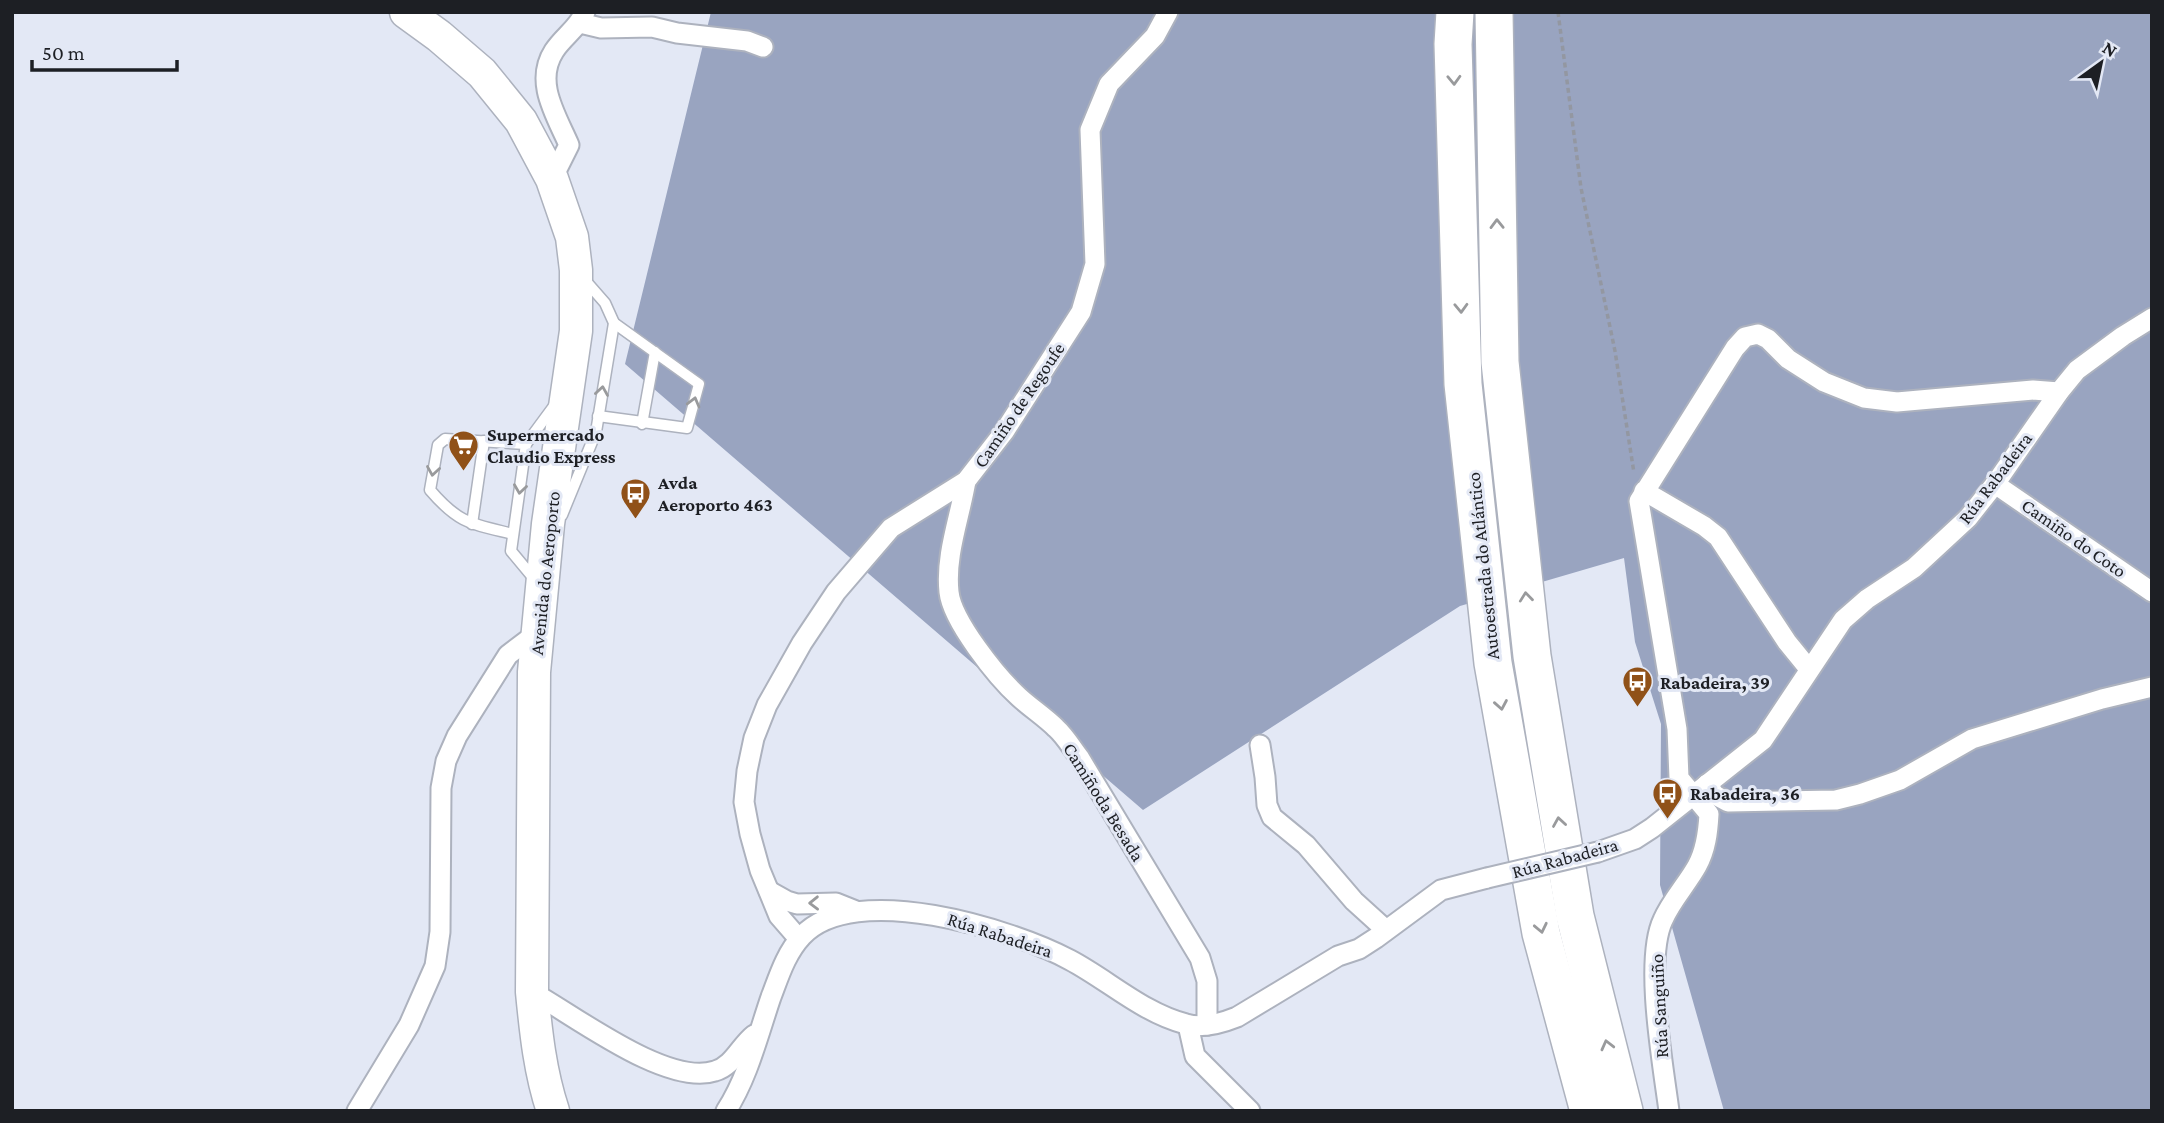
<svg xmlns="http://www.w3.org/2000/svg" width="2164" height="1123" font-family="'Crimson Pro',serif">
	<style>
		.forest { fill: #99a4c0 }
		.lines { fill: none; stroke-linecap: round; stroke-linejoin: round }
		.lane-casing { stroke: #adb2be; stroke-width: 13 }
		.street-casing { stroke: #adb2be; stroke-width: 23 }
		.primary-casing { stroke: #adb2be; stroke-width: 35 }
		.highway-casing { stroke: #adb2be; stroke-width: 40 }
		.path { stroke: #9397a1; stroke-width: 3.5; stroke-dasharray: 5 3.5; stroke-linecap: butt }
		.lane { stroke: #fff; stroke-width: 10 }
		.street { stroke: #fff; stroke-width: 19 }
		.primary { stroke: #fff; stroke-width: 32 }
		.highway { stroke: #fff; stroke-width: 37 }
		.street-bridge-casing { stroke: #adb2be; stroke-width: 23; stroke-linecap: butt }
		.street-bridge { stroke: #fff; stroke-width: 19 }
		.oneway { stroke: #999a9c }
		.labels { text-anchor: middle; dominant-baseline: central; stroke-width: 6; stroke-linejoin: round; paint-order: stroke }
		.street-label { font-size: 19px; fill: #1d1f24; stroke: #e3e8f5 }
		.poi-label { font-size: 19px; font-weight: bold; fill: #1d1f24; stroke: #e3e8f5; text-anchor: start }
	</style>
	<rect width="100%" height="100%" fill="#e3e8f5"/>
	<polygon class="forest" points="711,12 2152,12 2152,1111 1724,1111 1660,885 1661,724 1635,642 1624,558 1460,606 1143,810 625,364"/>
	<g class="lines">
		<defs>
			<g id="lane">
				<polyline points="598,416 687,428 699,384 614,323"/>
				<polyline points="642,424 655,352"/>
				<polyline points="562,515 596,432 614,323 605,303 584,279"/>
				<polyline points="472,524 484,441"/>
				<path d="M513 534C472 524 459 524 430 490L438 445 445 439 526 444"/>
				<polyline points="536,581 511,551 526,444 554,406"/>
			</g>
			<g id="street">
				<polyline points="580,23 601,28 652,27 677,33 747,41 763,47"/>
				<path d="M552 179 569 145C556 115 534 82 554 51 563 37 578 28 585 12"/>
				<path d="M966 481C960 517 945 555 949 592 952 621 997 677 1019 697 1031 708 1045 717 1056 728 1065 736 1072 748 1079 757L1200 958 1207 981V1025"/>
				<polyline points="1995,484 2152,592"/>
				<polyline points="1644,491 1704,526 1718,537 1787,642 1809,669"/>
				<polyline points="1260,745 1265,777 1267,805 1272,817 1306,845 1354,901 1386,930"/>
				<polyline points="1707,784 1715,795 1728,802 1836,800 1860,794 1900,780 1972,739 2102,699 2152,687"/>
				<polyline points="1598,852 1635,839 1652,828 1763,740 1843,620 1867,599 1914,568 1968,518 1995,484 2059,392 2077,370 2123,336 2152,318"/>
				<polyline points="769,891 787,901 797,904 836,903 856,911"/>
				<polyline points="799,939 779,916 760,870 750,834 744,802 747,771 754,738 767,705 802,643 836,592 891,528 966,481 1004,432 1081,312 1095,264 1090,130 1109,84 1155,36 1168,12"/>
				<path d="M532 992C574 1015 667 1087 715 1071 733 1066 740 1046 754 1035"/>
				<polyline points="1188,1025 1195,1056 1250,1111"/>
				<polyline points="357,1111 409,1025 435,966 440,932 441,788 446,761 457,736 508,655 537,633"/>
				<path d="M726 1111C748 1077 758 1035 771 997 779 976 786 953 802 936 854 880 1012 929 1070 960 1108 980 1143 1013 1186 1024 1203 1029 1222 1023 1237 1017L1338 956 1359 949 1376 938 1441 890 1487 878"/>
				<path d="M1669 1111C1663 1065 1644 960 1663 920 1671 901 1687 884 1697 866 1706 850 1708 832 1709 814L1679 778 1677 729 1639 501 1735 348 1745 337 1758 334 1768 339 1788 359 1824 382 1864 398 1897 402 2033 390 2059 392"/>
			</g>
			<path id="primary" d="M406 12 439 36 482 73 521 121 552 179 572 237 576 270V331L548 524 534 672 532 992C536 1033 540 1072 553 1111"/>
			<g id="highway">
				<polyline points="1455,12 1453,44 1463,384 1493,663 1541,933 1589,1111"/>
				<polyline points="1494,12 1500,362 1532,656 1575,916 1624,1111"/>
			</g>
		</defs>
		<use href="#lane" class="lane-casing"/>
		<use href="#street" class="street-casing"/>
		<use href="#primary" class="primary-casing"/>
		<use href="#highway" class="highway-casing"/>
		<polyline class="path" points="1558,12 1581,188 1615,351 1634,473"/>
		<use href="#lane" class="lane"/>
		<use href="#street" class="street"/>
		<use href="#primary" class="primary"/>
		<use href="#highway" class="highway"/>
		<defs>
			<polyline id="street-bridge" points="1487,878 1598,852"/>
		</defs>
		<use href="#street-bridge" class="street-bridge-casing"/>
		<use href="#street-bridge" class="street-bridge"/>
	</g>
	<defs><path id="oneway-chevron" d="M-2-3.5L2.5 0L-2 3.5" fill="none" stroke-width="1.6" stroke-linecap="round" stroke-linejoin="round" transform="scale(1.75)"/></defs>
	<g class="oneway">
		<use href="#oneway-chevron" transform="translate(1454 80) rotate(88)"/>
		<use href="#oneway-chevron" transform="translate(1497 224) rotate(-91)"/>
		<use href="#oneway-chevron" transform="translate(1461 308) rotate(88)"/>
		<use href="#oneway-chevron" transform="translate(602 391) rotate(-81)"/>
		<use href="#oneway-chevron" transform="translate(694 402) rotate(-75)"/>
		<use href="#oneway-chevron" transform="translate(433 471) rotate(99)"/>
		<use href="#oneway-chevron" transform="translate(520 489) rotate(98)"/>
		<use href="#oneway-chevron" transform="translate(1526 597) rotate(-96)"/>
		<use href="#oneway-chevron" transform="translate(1501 705) rotate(80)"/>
		<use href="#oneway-chevron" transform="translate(1559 822) rotate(-99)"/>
		<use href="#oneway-chevron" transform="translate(814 903) rotate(179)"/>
		<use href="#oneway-chevron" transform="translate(1541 928) rotate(78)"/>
		<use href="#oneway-chevron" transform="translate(1607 1045) rotate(-104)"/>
	</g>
	<defs>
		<symbol id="supermarket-pin" viewBox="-11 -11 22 30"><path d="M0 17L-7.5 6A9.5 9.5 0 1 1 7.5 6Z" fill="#905118" stroke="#e3e8f5"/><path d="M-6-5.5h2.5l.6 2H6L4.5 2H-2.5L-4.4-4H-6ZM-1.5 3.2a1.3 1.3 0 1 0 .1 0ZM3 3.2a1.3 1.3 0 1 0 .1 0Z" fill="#fff"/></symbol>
		<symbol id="bus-pin" viewBox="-11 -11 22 30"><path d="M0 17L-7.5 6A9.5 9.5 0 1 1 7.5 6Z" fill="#905118" stroke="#e3e8f5"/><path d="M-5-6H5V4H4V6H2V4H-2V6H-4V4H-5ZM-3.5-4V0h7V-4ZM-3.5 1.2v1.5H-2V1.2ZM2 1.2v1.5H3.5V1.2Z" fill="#fff"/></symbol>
	</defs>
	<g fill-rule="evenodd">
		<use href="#supermarket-pin" x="446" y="428" width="35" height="47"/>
		<use href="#bus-pin" x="618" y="476" width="35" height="47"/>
		<use href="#bus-pin" x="1620" y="664" width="35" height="47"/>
		<use href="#bus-pin" x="1650" y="776" width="35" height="47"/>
	</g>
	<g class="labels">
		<g class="street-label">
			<text transform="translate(1019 405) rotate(-56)">Camiño de Regoufe</text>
			<text transform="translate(1995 478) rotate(-53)">Rúa Rabadeira</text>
			<text transform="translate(2074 538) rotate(35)">Camiño do Coto</text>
			<text transform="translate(1483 566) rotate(-96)">Autoestrada do Atlántico</text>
			<text transform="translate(545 573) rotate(-84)">Avenida do Aeroporto</text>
			<text transform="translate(1104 802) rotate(58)">Camiñoda Besada</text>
			<text transform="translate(1565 858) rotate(-15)">Rúa Rabadeira</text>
			<text transform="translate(1000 935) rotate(18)">Rúa Rabadeira</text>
			<text transform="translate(1659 1006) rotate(-93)">Rúa Sanguiño</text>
		</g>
		<g class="poi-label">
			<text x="487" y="434">Supermercado<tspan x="487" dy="22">Claudio Express</tspan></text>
			<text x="658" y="482">Avda<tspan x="658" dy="22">Aeroporto 463</tspan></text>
			<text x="1660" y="682">Rabadeira, 39</text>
			<text x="1690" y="793">Rabadeira, 36</text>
		</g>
	</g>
	<rect width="2164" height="1123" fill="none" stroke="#1d1f24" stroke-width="28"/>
	<g transform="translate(2101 63) rotate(33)" stroke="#e3e8f5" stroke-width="5" paint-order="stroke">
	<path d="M0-5L12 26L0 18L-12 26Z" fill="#1d1f24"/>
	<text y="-10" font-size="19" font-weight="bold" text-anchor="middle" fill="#1d1f24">N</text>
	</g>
	<path d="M32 60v10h145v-10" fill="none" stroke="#1d1f24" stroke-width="3.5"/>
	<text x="42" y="60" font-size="21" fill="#1d1f24" stroke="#e3e8f5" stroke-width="5" paint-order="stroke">50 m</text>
</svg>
